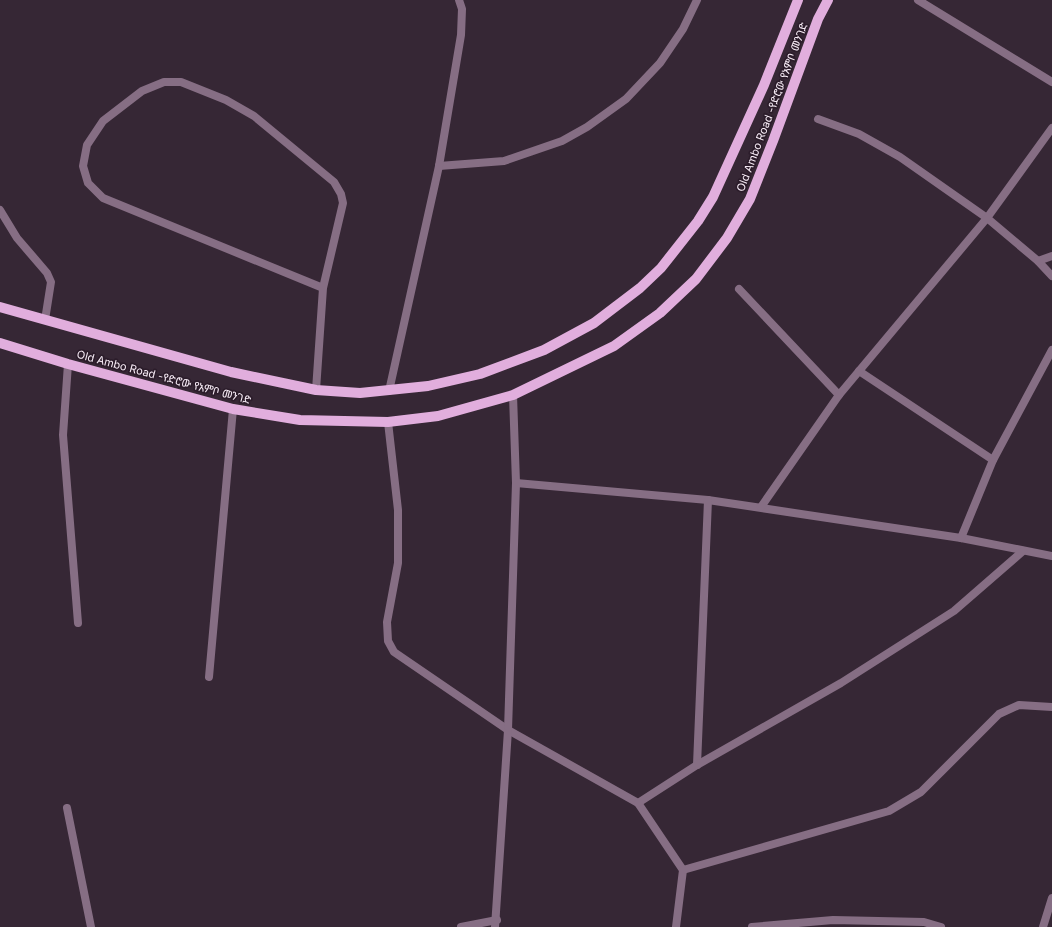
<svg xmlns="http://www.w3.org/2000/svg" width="1052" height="927" font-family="Inter,'Noto Sans Ethiopic',sans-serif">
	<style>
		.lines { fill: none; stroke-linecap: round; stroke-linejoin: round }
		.minor { stroke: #866e84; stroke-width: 8 }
		.primary { stroke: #e1aedd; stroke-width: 10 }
		.labels { text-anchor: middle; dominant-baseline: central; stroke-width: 3.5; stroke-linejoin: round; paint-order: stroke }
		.street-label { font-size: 11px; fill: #faeff9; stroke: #2c1d2b }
	</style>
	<rect width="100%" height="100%" fill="#362735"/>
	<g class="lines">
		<g class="minor">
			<polyline points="918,0 1052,82"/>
			<polyline points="818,119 859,134 900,157 987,218 1038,261 1052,276"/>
			<polyline points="439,166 504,161 562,141 587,127 626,99 660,63 683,29 697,0"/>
			<polyline points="0,210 17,238 47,273 51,282 45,320"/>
			<polyline points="1038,261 1052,256"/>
			<polyline points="739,289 839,395"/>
			<polyline points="68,364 63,435 78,623"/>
			<polyline points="859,371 993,460"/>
			<polyline points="316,390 323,288 343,203 341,194 334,182 254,116 226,100 181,82 164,82 142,91 103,121 87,145 83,166 88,183 103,198 323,288"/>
			<polyline points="389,391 439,166 461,35 462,9 459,0"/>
			<polyline points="388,422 398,510 398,563 387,622 388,641 394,652 508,730 638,803 683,870 676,927"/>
			<polyline points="516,483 708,500 961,538 1052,556"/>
			<polyline points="761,507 839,395 987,218 1052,128"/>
			<polyline points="961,538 993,460 1052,350"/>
			<polyline points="209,677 233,409"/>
			<polyline points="697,765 708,500"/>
			<polyline points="638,803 697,765 841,683 954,611 1023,551"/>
			<polyline points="67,808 91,927"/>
			<polyline points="683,870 889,811 921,792 999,714 1019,705 1052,707"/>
			<polyline points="461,927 497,920"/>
			<polyline points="495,927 508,730 516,483 513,395"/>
			<polyline points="752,927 833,920 924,922 941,927"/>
			<polyline points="1043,927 1052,898"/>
		</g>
		<g class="primary">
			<polyline points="0,307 231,372 316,390 360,393 428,386 480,374 544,350 594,323 640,288 661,268 698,221 713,197 764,85 798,0"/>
			<polyline points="0,343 68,364 233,409 300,420 388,422 438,416 513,395 614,346 660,313 696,279 727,238 750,199 773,141 818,19 828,0"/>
		</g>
	</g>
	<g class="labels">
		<g class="street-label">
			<text transform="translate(772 107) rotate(-69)">Old Ambo Road -የድሮው የአምቦ መንገድ</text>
			<text transform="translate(164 377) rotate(15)">Old Ambo Road -የድሮው የአምቦ መንገድ</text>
		</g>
	</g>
</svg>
